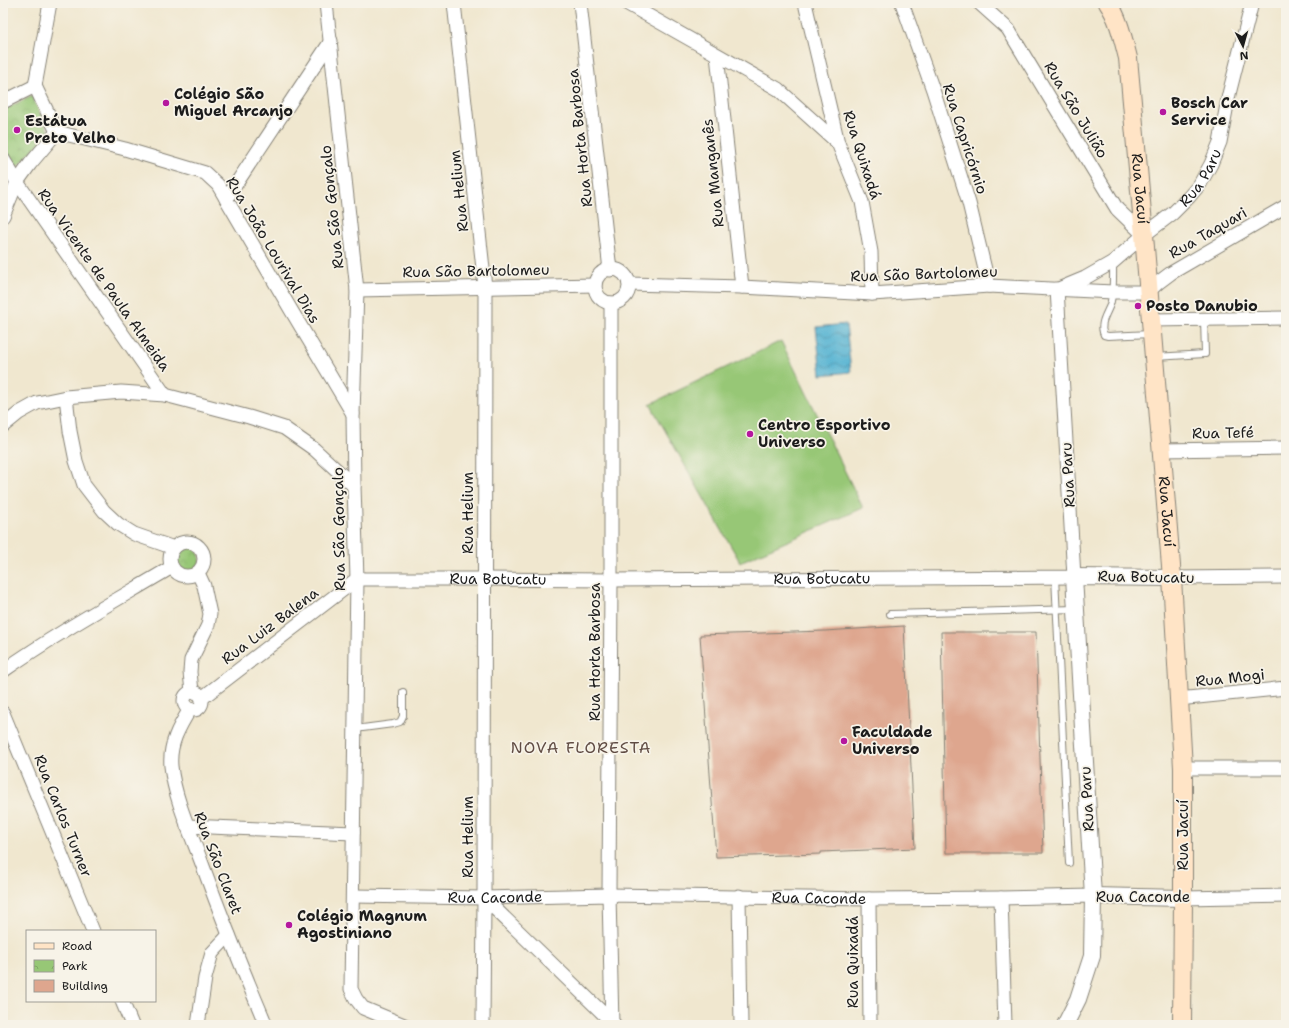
<svg xmlns="http://www.w3.org/2000/svg" width="1289" height="1028" font-family="'Shantell Sans',sans-serif">
	<style>
		.grass { fill: #97c776; stroke: #5a7249 }
		.park { fill: url(#park-crowns); stroke: #5a7249 }
		.water { fill: url(#water-waves); stroke: #386777 }
		.building { fill: #dea68e }
		.lines { fill: none; stroke-linecap: round; stroke-linejoin: round }
		.service-casing { stroke: #868276; stroke-width: 8 }
		.minor-casing { stroke: #868276; stroke-width: 15 }
		.tertiary-casing { stroke: #868276; stroke-width: 18 }
		.secondary-casing { stroke: #868276; stroke-width: 20 }
		.service { stroke: #fff; stroke-width: 6 }
		.minor { stroke: #fff; stroke-width: 13 }
		.tertiary { stroke: #fff; stroke-width: 16 }
		.secondary { stroke: #ffe4c6; stroke-width: 18 }
		.poi-dot { fill: #b5179e; stroke: #f7f3e8; stroke-width: 1.5 }
		.labels { text-anchor: middle; dominant-baseline: central; stroke-width: 3.5; stroke-linejoin: round; paint-order: stroke }
		.poi-label { font-size: 15px; font-weight: bold; fill: #1c1c1c; stroke: #f7f3e8; text-anchor: start }
		.street-label { font-size: 15px; fill: #1c1c1c; stroke: #f7f3e8 }
		.neighbourhood-label { font-size: 16px; letter-spacing: 1px; fill: #604c44; stroke: #f7f3e8 }
	</style>
	<defs>
		<pattern id="park-crowns" width="20" height="18" patternUnits="userSpaceOnUse"><rect width="20" height="18" fill="#97c776"/><path d="M2 6a3 3 0 1 1 6 0M12 15a3 3 0 1 1 6 0" fill="none" stroke="#82aa66"/></pattern>
		<pattern id="water-waves" width="16" height="10" patternUnits="userSpaceOnUse"><rect width="16" height="10" fill="#53b2d2"/><path d="M0 5q4-4 8 0t8 0" fill="none" stroke="#4490aa"/></pattern>
	</defs>
	<rect width="100%" height="100%" fill="#f7f3e8"/>
	<filter id="ink" filterUnits="userSpaceOnUse"><feTurbulence type="fractalNoise" baseFrequency=".025" numOctaves="2"/><feDisplacementMap in="SourceGraphic" scale="8" xChannelSelector="R" yChannelSelector="G"/><feConvolveMatrix kernelMatrix="1 2 1 2 8 2 1 2 1" color-interpolation-filters="sRGB"/></filter>
	<filter id="wash" filterUnits="userSpaceOnUse"><feTurbulence type="fractalNoise" baseFrequency=".012" numOctaves="4" result="noise"/><feDisplacementMap in="SourceGraphic" scale="16" xChannelSelector="R" yChannelSelector="G"/><feGaussianBlur stdDeviation="0.9" result="paint"/><feColorMatrix in="noise" values="0 0 0 0 0 0 0 0 0 0 0 0 0 0 0 0 0 1.4 0 .05"/><feComposite in="paint" operator="in"/></filter>
	<g filter="url(#wash)">
		<rect width="100%" height="100%" fill="#f0e7cf"/>
		<polygon class="grass" points="781,341 863,508 740,562 650,404"/>
		<g class="park">
			<polygon points="32,96 49,132 17,167 3,145 3,110"/>
			<circle cx="187" cy="559" r="13"/>
		</g>
		<polygon class="water" points="846,324 851,372 821,375 816,327"/>
		<g id="blocks">
			<g class="building">
				<polygon points="904,626 915,848 821,852 821,854 716,857 700,635 825,631"/>
				<polygon points="941,632 1036,632 1043,853 946,853"/>
			</g>
		</g>
	</g>
	<g filter="url(#ink)">
		<use href="#blocks" fill-opacity="0" stroke="#868276" stroke-width="1"/>
		<g class="lines">
			<defs>
				<g id="service">
					<path d="M1113 262C1113 276 1114 292 1110 305 1106 315 1099 324 1104 335L1108 336 1151 334"/>
					<polyline points="1155,357 1205,354 1204,319"/>
					<polyline points="1055,577 1069,863"/>
					<polyline points="890,614 1076,609"/>
					<polyline points="355,729 393,724 400,722 403,716 403,692"/>
				</g>
				<g id="minor">
					<polyline points="326,3 357,290 353,414 354,486 357,579 351,989 356,999 363,1008 404,1025"/>
					<polyline points="454,3 485,287 484,898 483,1025"/>
					<polyline points="580,3 610,270"/>
					<polyline points="626,3 778,89 838,143"/>
					<polyline points="805,3 838,143 862,202 871,252 872,294"/>
					<polyline points="902,3 933,90 969,203 989,286"/>
					<polyline points="979,3 1008,29 1117,209 1144,235"/>
					<polyline points="717,55 742,287"/>
					<polyline points="35,86 50,3"/>
					<polyline points="35,86 57,132"/>
					<polyline points="3,102 35,86"/>
					<polyline points="57,132 125,149 205,173 218,185 291,310 353,414"/>
					<polyline points="3,159 17,182 165,395"/>
					<polyline points="226,199 331,41"/>
					<polyline points="3,216 17,182 30,164 57,132"/>
					<circle cx="612" cy="286" r="17"/>
					<polyline points="629,284 742,287 872,294 989,286 1113,292 1148,292 1159,282 1171,273 1286,206"/>
					<path id="s1" d="M1061 288 1085 278 1113 262 1144 235 1173 213 1189 197 1200 184 1211 164 1220 142 1229 94 1252 3"/>
					<polyline points="357,290 595,285"/>
					<polyline points="611,303 611,580 609,895 612,1025"/>
					<polyline points="1151,320 1286,318"/>
					<polyline points="66,397 70,431 76,461 84,485 104,511 118,524 134,534 174,548"/>
					<polyline points="3,426 19,413 37,403 66,397 121,392 165,395 249,417 284,428 314,449 354,486"/>
					<polyline points="1161,450 1286,448"/>
					<circle cx="187" cy="559" r="17"/>
					<polyline points="1172,578 1286,577"/>
					<path id="s2" d="M357 579H484L611 580 1074 577 1057 289"/>
					<path d="M3 671C57 633 115 601 172 567"/>
					<polyline points="192,692 190,672 191,660 208,625 210,614 204,586 198,573"/>
					<circle cx="193" cy="701" r="9"/>
					<polyline points="202,698 357,579"/>
					<polyline points="1178,699 1286,688"/>
					<path d="M190 709C179 727 169 744 171 766 174 796 190 832 201 861 221 916 243 971 266 1025"/>
					<polyline points="3,713 93,931"/>
					<polyline points="1183,768 1286,768"/>
					<polyline points="187,826 353,833"/>
					<path id="s3" d="M353 896 484 898 609 895 869 899 1001 898 1093 896"/>
					<polyline points="739,896 741,1025"/>
					<polyline points="484,898 615,1025"/>
					<polyline points="1001,898 1005,1025"/>
					<polyline points="1183,898 1286,896"/>
					<polyline points="869,899 870,1025"/>
					<polyline points="122,1001 132,1025"/>
					<polyline points="198,1025 205,978 212,953 229,935"/>
				</g>
				<g id="tertiary">
					<polyline points="1093,896 1183,898"/>
					<polyline points="1065,1025 1078,999 1092,956 1093,896 1074,577 1172,578"/>
				</g>
				<g id="secondary">
					<path id="s4" d="M1108 3C1119 19 1123 39 1128 58L1144 235 1172 578 1183 768V898L1182 1025"/>
				</g>
			</defs>
			<use href="#service" class="service-casing"/>
			<use href="#minor" class="minor-casing"/>
			<use href="#tertiary" class="tertiary-casing"/>
			<use href="#secondary" class="secondary-casing"/>
			<use href="#service" class="service"/>
			<use href="#minor" class="minor"/>
			<use href="#tertiary" class="tertiary"/>
			<use href="#secondary" class="secondary"/>
		</g>
	</g>
	<g class="poi-dot">
		<circle cx="166" cy="103" r="4"/>
		<circle cx="1163" cy="112" r="4"/>
		<circle cx="17" cy="130" r="4"/>
		<circle cx="1138" cy="306" r="4"/>
		<circle cx="750" cy="434" r="4"/>
		<circle cx="844" cy="741" r="4"/>
		<circle cx="289" cy="925" r="4"/>
	</g>
	<g class="labels">
		<g class="poi-label">
			<text x="174" y="94">Colégio São<tspan x="174" dy="17">Miguel Arcanjo</tspan></text>
			<text x="1171" y="103">Bosch Car<tspan x="1171" dy="17">Service</tspan></text>
			<text x="25" y="121">Estátua<tspan x="25" dy="17">Preto Velho</tspan></text>
			<text x="1146" y="306">Posto Danubio</text>
			<text x="758" y="425">Centro Esportivo<tspan x="758" dy="17">Universo</tspan></text>
			<text x="852" y="732">Faculdade<tspan x="852" dy="17">Universo</tspan></text>
			<text x="297" y="916">Colégio Magnum<tspan x="297" dy="17">Agostiniano</tspan></text>
		</g>
		<g class="street-label">
			<text transform="translate(1076 110) rotate(59)">Rua São Julião</text>
			<text transform="translate(580 138) rotate(-96)">Rua Horta Barbosa</text>
			<text transform="translate(965 139) rotate(72)">Rua Capricórnio</text>
			<text transform="translate(862 155) rotate(72)">Rua Quixadá</text>
			<text transform="translate(713 173) rotate(-96)">Rua Manganês</text>
			<text stroke="none"><textPath href="#s1" startOffset="181">Rua Paru</textPath></text>
			<text stroke="none"><textPath href="#s4" startOffset="190">Rua Jacuí</textPath></text>
			<text transform="translate(459 191) rotate(-96)">Rua Helium</text>
			<text transform="translate(332 207) rotate(-96)">Rua São Gonçalo</text>
			<text transform="translate(1208 233) rotate(-30)">Rua Taquari</text>
			<text transform="translate(273 250) rotate(59)">Rua João Lourival Dias</text>
			<text transform="translate(476 271) rotate(-1)">Rua São Bartolomeu</text>
			<text transform="translate(924 274) rotate(-2)">Rua São Bartolomeu</text>
			<text transform="translate(104 280) rotate(55)">Rua Vicente de Paula Almeida</text>
			<text transform="translate(1223 433) rotate(-1)">Rua Tefé</text>
			<text transform="translate(1068 475) rotate(-93)">Rua Paru</text>
			<text stroke="none"><textPath href="#s4" startOffset="514">Rua Jacuí</textPath></text>
			<text transform="translate(468 513) rotate(-90)">Rua Helium</text>
			<text transform="translate(339 529) rotate(-91)">Rua São Gonçalo</text>
			<text transform="translate(1146 577) rotate(1)">Rua Botucatu</text>
			<text stroke="none"><textPath href="#s2" startOffset="141">Rua Botucatu</textPath></text>
			<text stroke="none"><textPath href="#s2" startOffset="465">Rua Botucatu</textPath></text>
			<text transform="translate(270 626) rotate(-37)">Rua Luiz Balena</text>
			<text transform="translate(595 652) rotate(-90)">Rua Horta Barbosa</text>
			<text transform="translate(1230 678) rotate(-6)">Rua Mogi</text>
			<text transform="translate(1087 799) rotate(-93)">Rua Paru</text>
			<text transform="translate(63 816) rotate(68)">Rua Carlos Turner</text>
			<text transform="translate(1183 835) rotate(-90)">Rua Jacuí</text>
			<text transform="translate(468 837) rotate(-90)">Rua Helium</text>
			<text transform="translate(218 863) rotate(69)">Rua São Claret</text>
			<text stroke="none"><textPath href="#s3" startOffset="142">Rua Caconde</textPath></text>
			<text x="1143" y="897">Rua Caconde</text>
			<text stroke="none"><textPath href="#s3" startOffset="466">Rua Caconde</textPath></text>
			<text transform="translate(853 962) rotate(-90)">Rua Quixadá</text>
		</g>
		<g class="neighbourhood-label">
			<text x="581" y="747">NOVA FLORESTA</text>
		</g>
	</g>
	<rect width="1289" height="1028" fill="none" stroke="#f7f3e8" stroke-width="16"/>
	<rect x="26" y="930" width="130" height="72" fill="#f7f3e8" stroke="#9f9d96"/>
	<rect x="34" y="943" width="20" height="6" fill="#ffe4c6" stroke="#9f9d96"/>
	<text x="62" y="950" font-size="12" fill="#1c1c1c">Road</text>
	<rect x="34" y="960" width="20" height="12" fill="url(#park-crowns)" stroke="#9f9d96"/>
	<text x="62" y="970" font-size="12" fill="#1c1c1c">Park</text>
	<rect x="34" y="980" width="20" height="12" fill="#dea68e" stroke="#9f9d96"/>
	<text x="62" y="990" font-size="12" fill="#1c1c1c">Building</text>
	<g transform="translate(1243 46) rotate(174)" stroke="#f7f3e8" stroke-width="3" paint-order="stroke">
	<path d="M0-3L7 15L0 10L-7 15Z" fill="#1c1c1c"/>
	<text y="-6" font-size="11" font-weight="bold" text-anchor="middle" fill="#1c1c1c">N</text>
	</g>
</svg>
